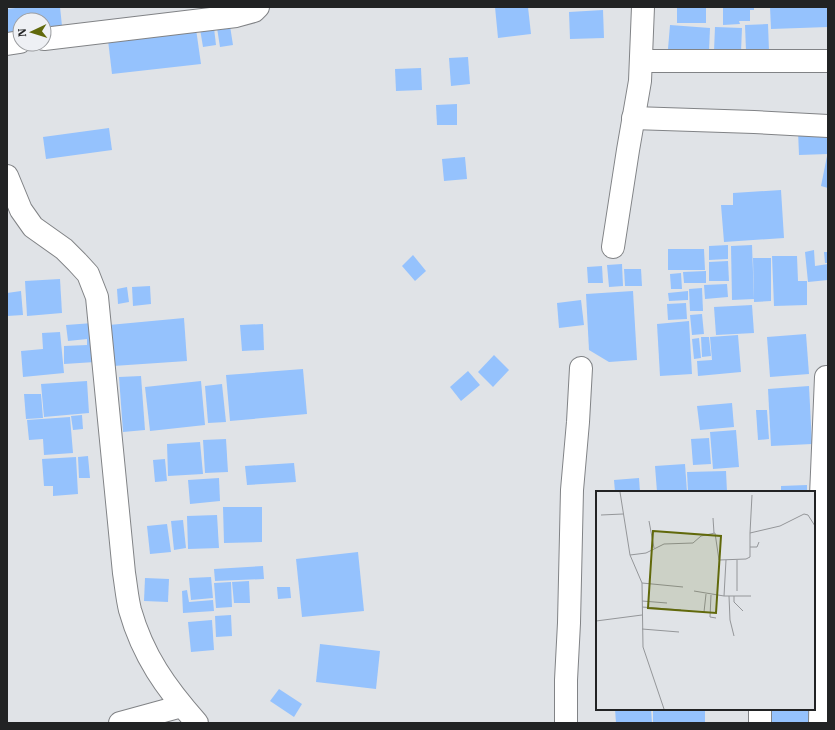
<svg xmlns="http://www.w3.org/2000/svg" width="835" height="730" font-family="'IBM Plex Serif',serif">
	<style>
		.building { fill: #95c2fd }
		.lines { fill: none; stroke-linecap: round; stroke-linejoin: round }
		.minor-casing { stroke: #818386; stroke-width: 24 }
		.minor { stroke: #fff; stroke-width: 22 }
		.inset-road { fill: none; stroke: #949699; stroke-width: 1 }
		.view { fill: #61690b; fill-opacity: 0.15; stroke: #61690b; stroke-width: 2 }
		.inset-edge { fill: none; stroke: #222324; stroke-width: 2 }
	</style>
	<rect width="100%" height="100%" fill="#e0e3e7"/>
	<g class="building">
		<polygon points="24,7 60,7 62,26 44,28 44,20 20,20 20,31 7,32 7,9"/>
		<polygon points="495,7 528,7 531,34 498,38"/>
		<rect x="677" y="7" width="29" height="16"/>
		<polygon points="723,7 754,7 754,10 750,10 750,21 739,21 740,24 723,25"/>
		<polygon points="770,7 828,7 828,27 771,29"/>
		<polygon points="603,10 604,38 570,39 569,12"/>
		<polygon points="768,24 769,51 746,51 745,25"/>
		<polygon points="670,25 710,28 709,51 668,49"/>
		<polygon points="230,26 233,45 220,47 217,28"/>
		<polygon points="715,27 742,28 741,52 714,51"/>
		<polygon points="214,28 216,45 203,47 200,29"/>
		<polygon points="196,29 201,64 112,74 108,40"/>
		<polygon points="468,57 470,84 451,86 449,58"/>
		<polygon points="421,68 422,90 396,91 395,69"/>
		<polygon points="457,104 457,125 437,125 436,105"/>
		<polygon points="109,128 112,150 46,159 43,137"/>
		<polygon points="828,130 828,154 799,155 798,131"/>
		<polygon points="827,156 828,156 828,188 821,186"/>
		<polygon points="465,157 467,179 444,181 442,159"/>
		<polygon points="781,190 784,238 724,242 721,205 733,205 733,193"/>
		<polygon points="728,245 728,259 709,260 709,246"/>
		<polygon points="752,245 754,299 732,300 731,246"/>
		<polygon points="668,249 704,249 705,270 668,270"/>
		<polygon points="814,250 815,266 828,264 828,280 808,282 805,252"/>
		<polygon points="824,252 828,252 828,263 825,263"/>
		<polygon points="413,255 426,271 415,281 402,266"/>
		<polygon points="772,256 797,256 798,281 807,281 807,305 774,306"/>
		<polygon points="753,258 771,258 771,301 754,302"/>
		<polygon points="728,261 729,281 709,281 709,262"/>
		<polygon points="622,264 623,286 609,287 607,265"/>
		<polygon points="602,266 603,283 588,283 587,267"/>
		<polygon points="624,269 641,269 642,286 625,286"/>
		<polygon points="706,271 706,283 684,283 683,272"/>
		<polygon points="681,273 682,289 671,289 670,274"/>
		<polygon points="60,279 62,313 27,316 25,281"/>
		<polygon points="727,284 728,297 705,299 704,285"/>
		<polygon points="150,286 151,304 133,306 132,287"/>
		<polygon points="127,287 129,302 118,304 117,289"/>
		<polygon points="702,288 703,311 690,311 689,289"/>
		<polygon points="21,291 23,315 7,316 7,293"/>
		<polygon points="633,291 637,360 609,362 589,350 586,294"/>
		<polygon points="688,291 688,300 669,301 668,293"/>
		<polygon points="581,300 584,325 559,328 557,303"/>
		<polygon points="686,303 687,319 668,320 667,304"/>
		<polygon points="752,305 754,333 716,335 714,307"/>
		<polygon points="702,314 704,334 692,335 690,315"/>
		<polygon points="184,318 187,361 113,366 109,325"/>
		<polygon points="689,321 692,374 660,376 657,324"/>
		<polygon points="93,323 95,362 64,364 64,346 87,345 87,339 68,341 66,325"/>
		<polygon points="263,324 264,350 242,351 240,325"/>
		<polygon points="60,332 64,373 23,377 21,351 43,349 42,333"/>
		<polygon points="806,334 809,374 770,377 767,337"/>
		<polygon points="738,335 741,372 698,376 697,361 712,360 710,337"/>
		<polygon points="701,337 709,337 711,356 702,357"/>
		<polygon points="699,338 701,358 694,359 692,339"/>
		<polygon points="494,355 509,370 493,387 478,372"/>
		<polygon points="303,369 307,414 230,421 226,375"/>
		<polygon points="468,371 480,385 461,401 450,387"/>
		<polygon points="141,376 145,430 123,432 119,377"/>
		<polygon points="87,381 89,413 44,417 41,384"/>
		<polygon points="201,381 205,425 150,431 145,387"/>
		<polygon points="222,384 226,422 208,423 205,386"/>
		<polygon points="809,386 812,444 771,446 768,389"/>
		<polygon points="24,394 41,394 43,418 26,419"/>
		<polygon points="732,403 734,427 700,430 697,406"/>
		<polygon points="756,410 767,410 769,439 758,440"/>
		<polygon points="82,415 83,429 73,430 71,416"/>
		<polygon points="70,417 73,453 44,455 43,439 29,440 27,420"/>
		<polygon points="736,430 739,467 713,469 710,432"/>
		<polygon points="709,438 711,464 693,465 691,439"/>
		<polygon points="226,439 228,472 205,473 203,440"/>
		<polygon points="200,442 203,474 168,476 167,444"/>
		<polygon points="88,456 90,478 79,478 78,457"/>
		<polygon points="76,457 78,494 53,496 53,486 44,486 42,459"/>
		<polygon points="165,459 167,481 155,482 153,460"/>
		<polygon points="294,463 296,482 247,485 245,466"/>
		<polygon points="685,464 687,492 657,492 655,466"/>
		<polygon points="726,471 727,492 688,492 687,472"/>
		<polygon points="219,478 220,501 190,504 188,480"/>
		<polygon points="639,478 640,492 615,492 614,480"/>
		<polygon points="807,485 807,492 781,492 781,486"/>
		<polygon points="223,507 262,507 262,542 224,543"/>
		<polygon points="217,515 219,548 188,549 187,516"/>
		<polygon points="183,520 186,548 174,550 171,521"/>
		<polygon points="167,524 171,552 150,554 147,526"/>
		<polygon points="358,552 364,611 302,617 296,559"/>
		<polygon points="263,566 264,579 215,581 214,569"/>
		<polygon points="211,577 213,598 191,600 189,578"/>
		<polygon points="145,578 169,579 168,602 144,601"/>
		<polygon points="249,581 250,603 234,603 232,582"/>
		<polygon points="231,582 232,607 216,608 214,583"/>
		<polygon points="277,587 290,587 291,598 278,599"/>
		<polygon points="187,590 189,602 213,600 214,611 183,613 182,591"/>
		<polygon points="231,615 232,636 216,637 215,616"/>
		<polygon points="212,620 214,650 191,652 188,622"/>
		<polygon points="320,644 380,651 376,689 316,682"/>
		<polygon points="279,689 302,704 294,717 270,701"/>
		<polygon points="615,709 651,709 652,723 616,723"/>
		<rect x="653" y="709" width="52" height="14"/>
		<polygon points="767,709 814,709 816,723 767,723"/>
	</g>
	<g class="lines">
		<defs>
			<g id="minor">
				<polyline points="44,39 236,16 254,11 258,7"/>
				<polyline points="7,44 20,42"/>
				<polyline points="641,61 828,61"/>
				<polyline points="633,118 754,122 828,126"/>
				<path d="M7 176 21 210 33 227 64 249 77 262 88 274 97 297 124 573C126 585 127 598 130 610 143 656 166 688 197 723"/>
				<polyline points="613,247 628,150 640,81 643,7"/>
				<polyline points="120,723 182,706"/>
				<polyline points="566,723 566,680 569,623 572,490 578,422 581,368"/>
				<polyline points="760,723 760,709"/>
				<polyline points="820,723 823,541 821,496 826,377"/>
			</g>
		</defs>
		<use href="#minor" class="minor-casing"/>
		<use href="#minor" class="minor"/>
	</g>
	<g transform="translate(596 491)">
		<rect width="219" height="219" fill="#e0e3e7"/>
		<path class="inset-road" d="M24 1 34 64 46 92 47 156 68 218M5 24 27 23M117 27 118 42M53 30 58 57M154 42 156 4M154 56H161L163 51M34 64 50 62 68 53 97 52 105 45 119 42 123 69 150 68 154 66V42L184 35 208 23 212 24 219 35M46 92 87 96M98 100 128 105H155M141 100V69M115 104 114 126 120 127M128 105 130 69M133 105 134 129 138 145M138 105V111L147 120M46 110 71 112M46 116 85 119M108 121 110 103M0 130 46 124M46 138 83 141"/>
		<path class="view" d="M57 40 125 45 120 122 52 117Z"/>
		<rect width="219" height="219" class="inset-edge"/>
	</g>
	<rect width="835" height="730" fill="none" stroke="#222324" stroke-width="16"/>
	<g transform="translate(32 32) rotate(266)"><circle r="19" fill="#eef0f4" stroke="#9c9ea1"/>
	<path d="M0-3L7 15L0 10L-7 15Z" fill="#61690b"/>
	<text y="-6" font-size="11" font-weight="bold" text-anchor="middle" fill="#222324">N</text>
	</g>
</svg>
